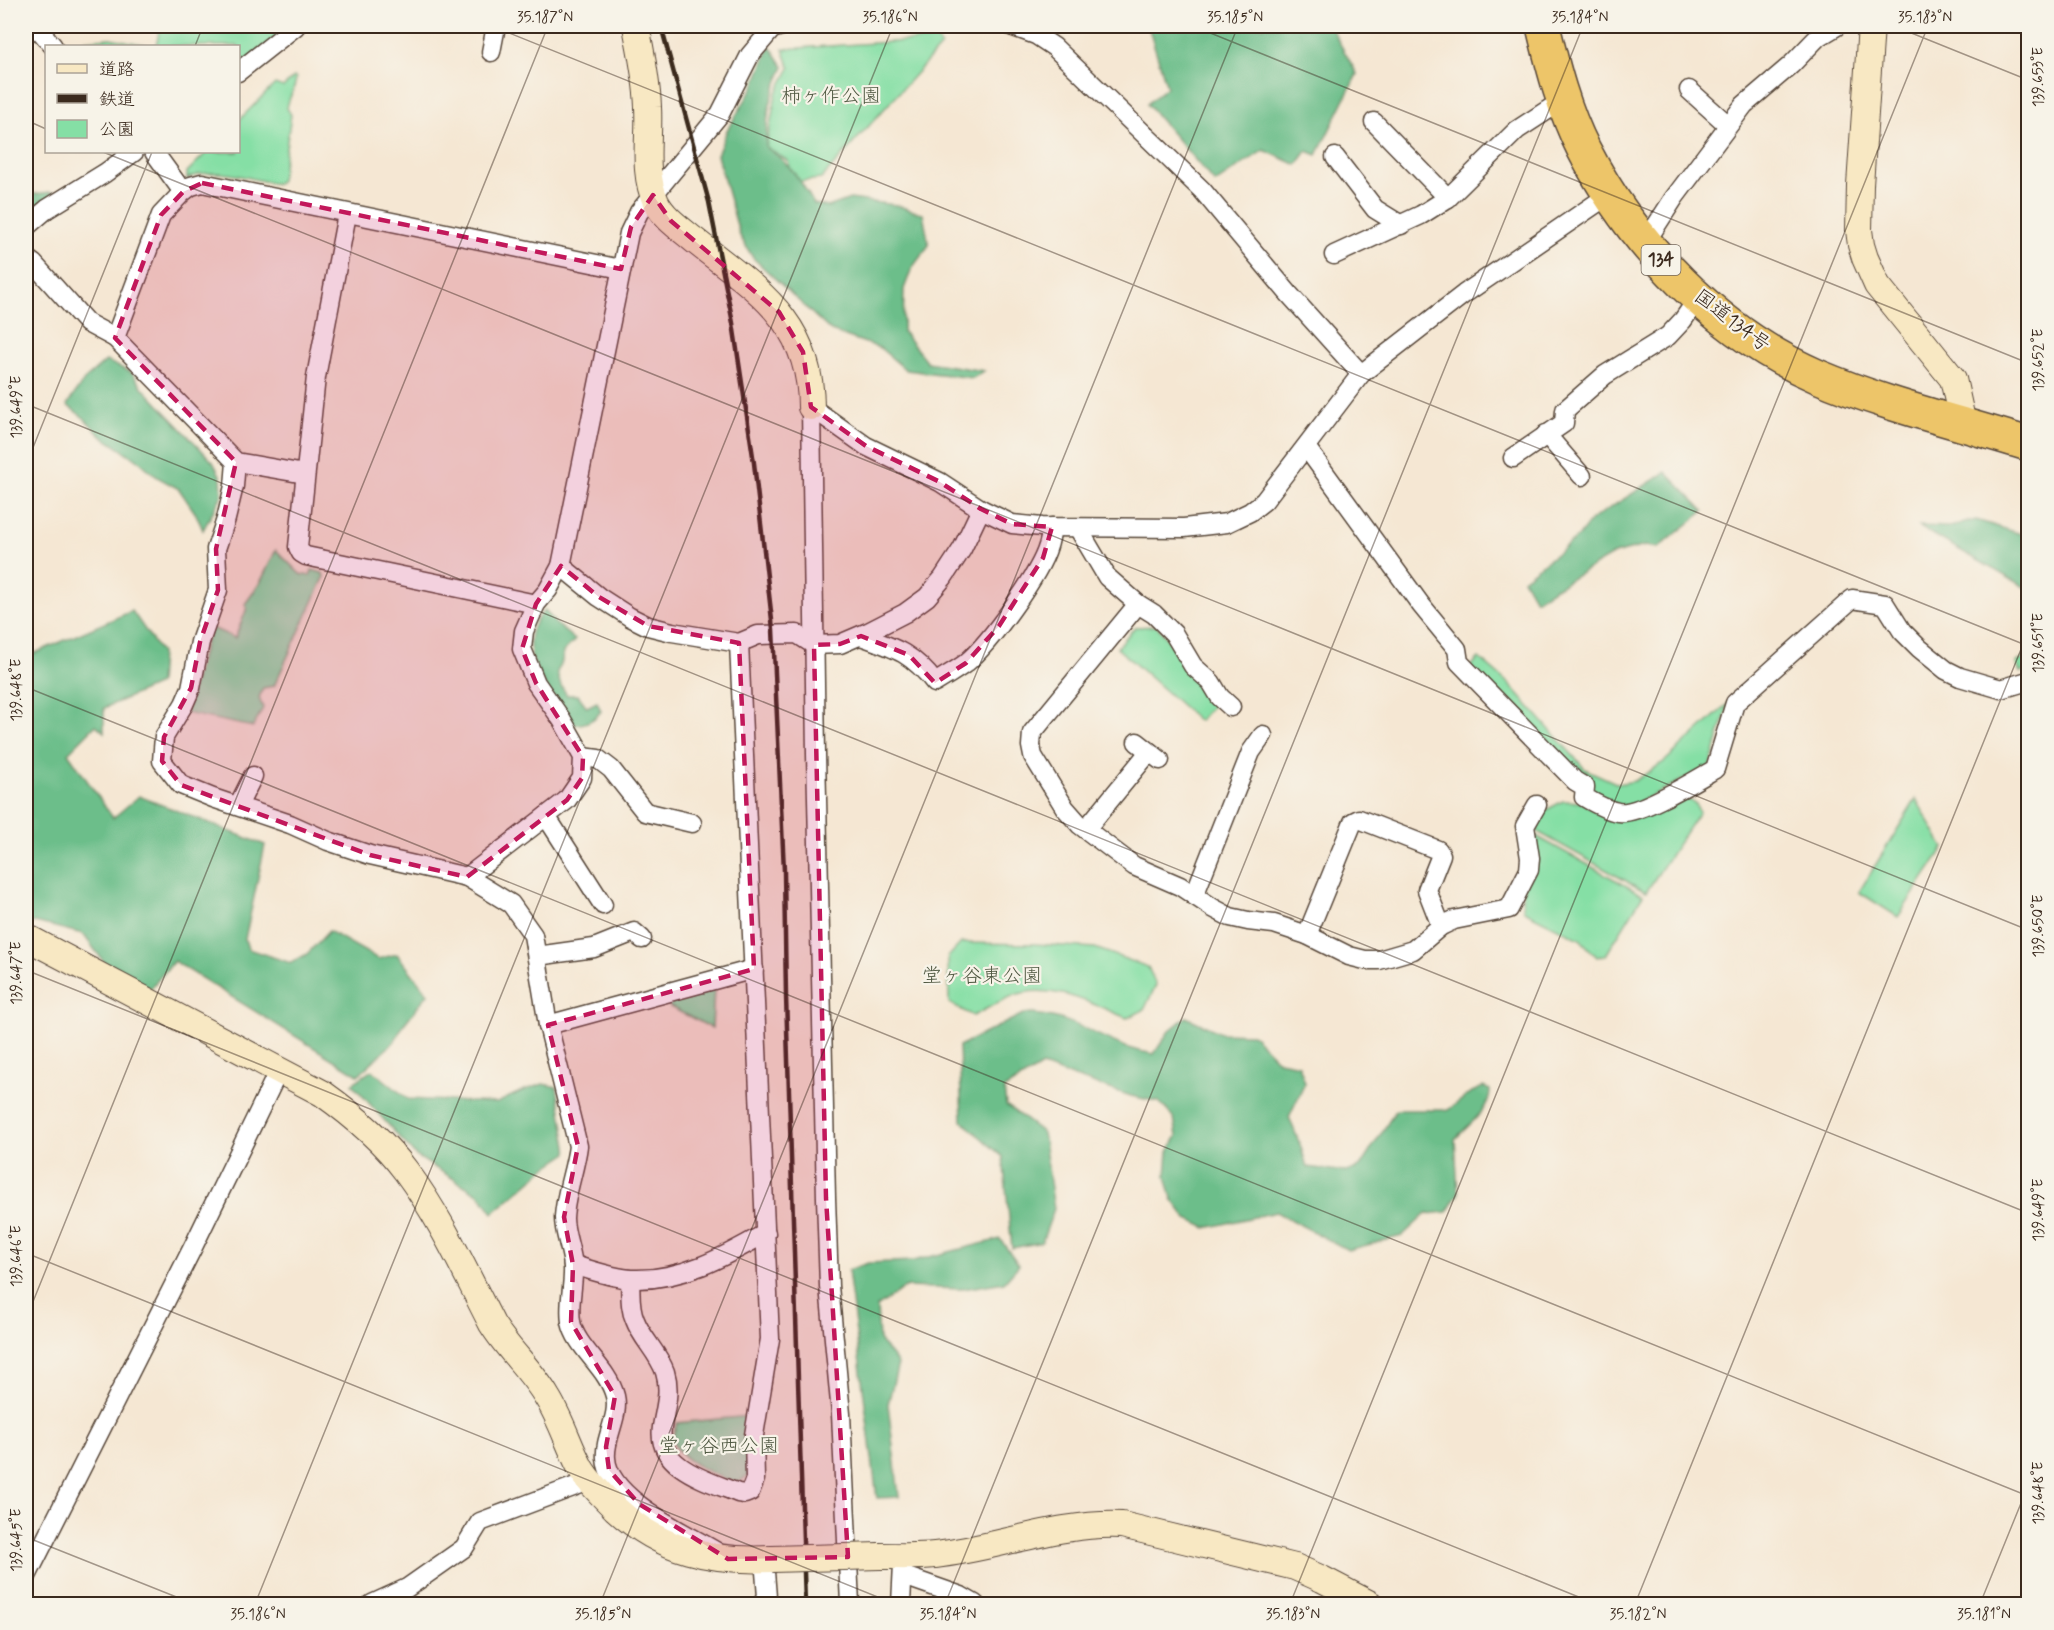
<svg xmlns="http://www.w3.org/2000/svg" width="2054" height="1630" font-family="Mynerve,'Klee One',sans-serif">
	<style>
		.green { fill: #85dfa5; stroke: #608462; stroke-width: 1.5 }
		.forest { fill: #6cbe8a; stroke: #547454; stroke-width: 1.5 }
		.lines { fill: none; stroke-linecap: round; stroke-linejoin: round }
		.street-casing { stroke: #574639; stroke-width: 21 }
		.secondary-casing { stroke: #574639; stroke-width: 28 }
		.highway-casing { stroke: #574639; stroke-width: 36 }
		.street { stroke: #fff; stroke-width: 18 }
		.secondary { stroke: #f8e8c3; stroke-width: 26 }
		.highway { stroke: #edc569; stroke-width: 33 }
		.rail { stroke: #3b2a1e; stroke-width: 4.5 }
		.secondary-bridge-casing { stroke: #574639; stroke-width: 28; stroke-linecap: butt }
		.secondary-bridge { stroke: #f8e8c3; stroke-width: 26 }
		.marked { fill: #c2185b; fill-opacity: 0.2; stroke: #c2185b; stroke-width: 4.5; stroke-dasharray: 12 8; stroke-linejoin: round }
		.ticks { fill: none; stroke: #3b2a1e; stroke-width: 1.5; stroke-opacity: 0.45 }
		.labels { text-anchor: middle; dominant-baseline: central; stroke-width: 4.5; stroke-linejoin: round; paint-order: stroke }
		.shield { fill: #f7f3e8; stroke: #73665b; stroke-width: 1.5 }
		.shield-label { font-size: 18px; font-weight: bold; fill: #3b2a1e }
		.park-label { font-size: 20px; fill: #4e5740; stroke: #f7f3e8 }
		.street-label { font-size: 20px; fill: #3b2a1e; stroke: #f7f3e8 }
		.neatline { fill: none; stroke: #3b2a1e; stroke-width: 2 }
		.ticks-label { font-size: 15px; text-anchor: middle; fill: #3b2a1e }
	</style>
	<rect width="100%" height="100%" fill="#f7f3e8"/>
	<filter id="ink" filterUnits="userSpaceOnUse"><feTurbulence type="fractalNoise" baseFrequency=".0167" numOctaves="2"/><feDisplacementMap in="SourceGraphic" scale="12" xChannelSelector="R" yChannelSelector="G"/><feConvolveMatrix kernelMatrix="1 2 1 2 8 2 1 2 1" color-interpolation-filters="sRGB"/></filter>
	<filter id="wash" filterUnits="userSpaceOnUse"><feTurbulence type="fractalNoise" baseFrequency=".008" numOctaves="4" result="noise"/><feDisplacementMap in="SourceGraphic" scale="24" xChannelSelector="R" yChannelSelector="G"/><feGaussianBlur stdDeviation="1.35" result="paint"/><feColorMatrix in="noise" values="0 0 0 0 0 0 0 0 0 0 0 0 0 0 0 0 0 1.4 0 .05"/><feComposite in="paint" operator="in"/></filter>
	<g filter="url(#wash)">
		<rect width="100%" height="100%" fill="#f5e7d3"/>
		<g class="green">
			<polygon points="169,26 290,26 239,67 238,46 97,46 86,40 110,38 151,46 156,45 160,29"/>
			<polygon points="937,39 941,46 821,179 795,182 788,161 766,147 776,94 790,68 783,49"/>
			<path d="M294 77 296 78C295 90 289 96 287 108L291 115 281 180 277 184C251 179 210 165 187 179V172L207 152H238L239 120 275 84 283 87Z"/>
			<polygon points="276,550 300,574 310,576 312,570 323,573 324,578 274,686 263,688 259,698 263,708 253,727 185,713 210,627 235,638 247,608 245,604 260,583"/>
			<polygon points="1157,626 1215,698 1213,705 1199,721 1117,648 1135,627"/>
			<polygon points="2028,651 2028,670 2020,672 2016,663 2023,659"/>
			<polygon points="1479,658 1508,683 1585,769 1618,784 1635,781 1664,762 1729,703 1710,766 1628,808 1587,794 1469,668"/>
			<polygon points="1682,796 1696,804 1699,812 1646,892 1536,831 1546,810 1563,801 1581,802 1598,812"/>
			<polygon points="1916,799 1944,848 1898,917 1859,892"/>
			<polygon points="1534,835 1643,895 1606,955 1597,957 1580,939 1524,911 1522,899"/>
			<path d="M961 943 1034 944 1095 948 1148 967 1156 985 1144 1010 1127 1018C1092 1004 1048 980 1010 997 997 1002 985 1010 973 1016L949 1003 948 957Z"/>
			<polygon points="714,988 712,1028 670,1007 668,1001"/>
			<path d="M750 1416 748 1476 736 1484C720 1476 671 1459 673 1437 673 1432 676 1427 677 1423Z"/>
		</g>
		<g class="forest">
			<polygon points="1148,26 1330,26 1357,74 1317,155 1307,151 1297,165 1264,150 1215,183 1147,104 1167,87"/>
			<path d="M770 46 784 67C770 96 766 115 766 147 790 164 800 179 814 204L828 207 850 199 896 205 923 214 929 245 912 268 904 289 903 332 927 362 984 371 973 378 906 370 880 348 831 331 753 258 740 236 717 155 727 130 754 86Z"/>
			<polygon points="51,192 57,195 26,221 26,195"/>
			<polygon points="106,361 131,372 143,388 213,462 221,477 222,495 203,530 196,514 179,489 157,477 139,461 101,436 84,418 67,405 84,380"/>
			<polygon points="1666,472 1704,511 1658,548 1645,546 1614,554 1535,600 1523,579 1578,537 1591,520"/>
			<polygon points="1976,520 2028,536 2028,589 1918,526 1950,527"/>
			<path d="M545 610 554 622 575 640 563 652 562 662 557 672 561 686 567 695H578L587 707 597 702 601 711C595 720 583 726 572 724 549 690 507 646 545 610Z"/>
			<polygon points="132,611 161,653 159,684 104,708 104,732 96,725 68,753 113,818 139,796 265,845 245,939 248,949 291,963 307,954 329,931 378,959 397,954 428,994 404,1024 394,1042 358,1075 174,961 149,990 112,973 83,934 35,922 26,924 26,657"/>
			<path d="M1023 1014C1065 1013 1089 1033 1126 1047 1135 1051 1145 1052 1154 1054L1169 1031 1186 1017 1221 1033 1252 1034 1279 1061 1299 1065 1305 1083 1289 1117 1301 1147 1307 1167 1346 1172 1360 1167 1396 1110H1448L1472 1092 1483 1087 1490 1090C1490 1110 1468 1125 1455 1139L1458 1194 1447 1212 1426 1214 1402 1236 1348 1250 1276 1212 1206 1228 1187 1219 1172 1199 1166 1176 1168 1152 1177 1136 1174 1118 1159 1102 1131 1096 1042 1066 1004 1089 1006 1105 1043 1133 1054 1209 1042 1242 1012 1248 1003 1157 962 1121 959 1046Z"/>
			<polygon points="372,1070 408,1099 497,1103 522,1091 543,1084 557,1087 568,1153 544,1169 493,1213 480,1195 416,1156 352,1084"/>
			<polygon points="1000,1239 1019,1265 1004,1282 963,1289 905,1287 877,1307 879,1340 898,1364 888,1404 899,1497 877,1498 848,1270 868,1263 913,1261"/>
		</g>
	</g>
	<g filter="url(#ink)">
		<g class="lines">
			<defs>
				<g id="street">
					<polyline points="1011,26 1036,35 1054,47 1202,190 1289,294 1361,374"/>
					<polyline points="26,34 36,26 53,46"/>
					<polyline points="491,52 496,26"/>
					<polyline points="238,72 296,26"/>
					<polyline points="1689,90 1728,125"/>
					<polyline points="1374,122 1448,198"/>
					<polyline points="154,152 183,192"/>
					<polyline points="1335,157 1375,209 1401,225"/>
					<polyline points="347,214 316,377 298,547 301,553 306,556 536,604"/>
					<polyline points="26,227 47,209 105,173 134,152"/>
					<polyline points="1645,243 1674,198 1744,105 1791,65 1817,38 1837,26"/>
					<polyline points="1334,255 1421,215 1448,198 1517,130 1563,100"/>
					<polyline points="26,258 34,264 87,323 115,338 236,462 305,474"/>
					<polyline points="115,338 161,215 183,192 191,186 202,183 621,269"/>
					<polyline points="811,407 816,754 826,1198 829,1286 841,1414 850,1604"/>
					<polyline points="811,407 866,446 940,482 981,509 1012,524 1042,527 1184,528 1227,523 1250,512 1264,501 1361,374 1464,294 1610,194"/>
					<polyline points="1546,434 1582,476"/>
					<path d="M1306 447 1421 605 1457 649 1459 662 1575 781 1585 787 1584 797C1594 803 1606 810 1618 812 1638 816 1696 780 1715 769L1735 703 1852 599 1885 604 1902 631 1919 648 1946 670 1960 677 2001 689 2028 681"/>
					<polyline points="1513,458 1564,423 1565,410 1605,375 1668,336 1683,320 1698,298"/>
					<polyline points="236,462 234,486 226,519 216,549 218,590 200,642 191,688 184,704 164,737 162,761 181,785 213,798 290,824 328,841 370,855 467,877"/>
					<polyline points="1078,528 1107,577 1138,604 1154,614 1174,634 1193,666 1211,682 1220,697 1231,707"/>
					<polyline points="561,566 599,597 630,617 648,626 672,632 739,643 758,635 797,634 814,645 840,644 868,632 905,613 927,597 943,578 962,549 981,509"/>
					<polyline points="1138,604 1032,733 1031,746 1033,756 1065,808 1080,825 1134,866 1180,886 1213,908 1230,917 1248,921 1274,924 1307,935 1349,956 1365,960 1379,960 1413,950 1441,926 1454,920 1509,909 1529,870 1530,858 1525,826 1537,805"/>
					<path d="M861 636C895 648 912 653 935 683 945 676 957 670 966 663 989 644 1040 574 1048 546 1050 540 1051 533 1052 527"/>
					<polyline points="1137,742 1160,760"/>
					<polyline points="583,757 598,759 611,769 645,812 692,823"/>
					<polyline points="238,806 253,776"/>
					<polyline points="546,816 603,905"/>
					<polyline points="1086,829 1149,752"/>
					<polyline points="1194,896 1251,752 1263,735"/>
					<polyline points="1307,935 1353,822 1359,819 1438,850 1441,855 1427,890 1441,926"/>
					<polyline points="537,956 594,948 634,932 642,939"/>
					<polyline points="548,1025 754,969"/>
					<path d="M573 1265C592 1270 613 1278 632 1279 681 1281 724 1257 766 1233"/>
					<path d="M630 1279C631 1293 629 1307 635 1320 642 1339 658 1352 665 1372 671 1391 665 1408 662 1427 656 1468 709 1481 738 1493L745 1494 750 1492 755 1479 754 1435 770 1339 739 643"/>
					<path d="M717 1552C686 1533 608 1499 606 1458 604 1437 620 1417 615 1396 608 1368 576 1348 571 1322 568 1304 574 1285 573 1267 572 1250 564 1234 564 1218 565 1194 575 1170 578 1146L548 1025 533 935 511 904 467 877 567 800 582 778 583 757 562 720 536 683 522 649 524 631 536 604 548 590 561 566 629 233 639 212 720 114 750 55 772 29 782 26"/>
					<polyline points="904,1576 961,1596 975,1604"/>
					<polyline points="26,1578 193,1247 279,1070"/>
					<polyline points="372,1604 407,1588 464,1548 480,1522 589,1481"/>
					<polyline points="762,1604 767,1597 764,1559"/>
					<polyline points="901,1604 903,1564"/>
				</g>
				<g id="secondary">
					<path d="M636 26C641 52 647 79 648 107 650 138 642 172 656 202 664 218 681 229 694 240 755 289 811 320 811 407"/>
					<polyline points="1871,26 1860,185 1859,230 1861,245 1865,258 1877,285 1953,379 1963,424"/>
					<path d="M26 937 322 1093C353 1115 383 1140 406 1171 441 1218 465 1272 492 1324 508 1350 532 1371 547 1397 561 1419 568 1444 580 1467 589 1483 603 1496 616 1509 661 1551 712 1562 772 1559"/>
					<path d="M880 1556C898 1556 917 1557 935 1555 998 1548 1059 1522 1122 1525L1295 1567 1322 1579 1370 1604"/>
				</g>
				<path id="highway" d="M1543 26C1553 68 1564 111 1584 150 1632 244 1719 334 1817 376 1885 405 1958 422 2028 444"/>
			</defs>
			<use href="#street" class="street-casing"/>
			<use href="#secondary" class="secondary-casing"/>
			<use href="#highway" class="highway-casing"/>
			<use href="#street" class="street"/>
			<use href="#secondary" class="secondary"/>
			<use href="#highway" class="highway"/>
			<polyline class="rail" points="661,26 709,202 733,323 754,463 773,629 784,871 786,996 805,1604"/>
			<defs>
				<polyline id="secondary-bridge" points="772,1559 880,1556"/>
			</defs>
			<use href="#secondary-bridge" class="secondary-bridge-casing"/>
			<use href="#secondary-bridge" class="secondary-bridge"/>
		</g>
	</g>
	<path class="marked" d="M202 183 621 269 631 227 653 195 671 221 779 312 803 352 811 407 866 446 940 482 981 509 1012 524 1052 527 1043 558 999 626 966 663 935 683 909 655 861 636 840 644 814 645 826 1198 848 1557 728 1559 639 1504 609 1470 606 1447 615 1396 571 1322 573 1265 564 1217 578 1146 548 1025 754 969 739 643 648 626 599 597 561 566 536 604 522 649 536 683 583 757 582 778 567 800 467 877 370 855 181 785 162 761 164 737 191 688 200 642 218 590 216 549 236 462 115 338 161 215 183 192Z"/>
	<path class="ticks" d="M492 26 2028 646M1193 26 2028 363M1894 26 2028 80M195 46 203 26M26 120 46 129M103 152 2028 930M26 404 2028 1213M26 465 152 152M26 687 2028 1496M26 970 1596 1604M26 1253 895 1604M26 1319 548 26M26 1537 194 1604M255 1604 893 26M600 1604 1238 26M945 1604 1583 26M1290 1604 1928 26M1635 1604 2028 632M1980 1604 2028 1486"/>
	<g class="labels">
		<rect class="shield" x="1641.5" y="245" width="39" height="30" rx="4.5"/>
		<g class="shield-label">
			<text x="1661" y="260">134</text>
		</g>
		<g class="park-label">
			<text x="831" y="96">柿ヶ作公園</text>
			<text x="982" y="976">堂ヶ谷東公園</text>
			<text x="719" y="1446">堂ヶ谷西公園</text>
		</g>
		<g class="street-label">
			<text transform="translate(1732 321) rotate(37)">国道134号</text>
		</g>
	</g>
	<rect width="2054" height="1630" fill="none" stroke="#f7f3e8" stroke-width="66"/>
	<rect x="45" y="45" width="195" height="108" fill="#f7f3e8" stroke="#aca397" stroke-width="1.5"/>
	<rect x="57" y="64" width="30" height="9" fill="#f8e8c3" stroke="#aca397" stroke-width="1.5"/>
	<text x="99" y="75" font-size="18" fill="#3b2a1e">道路</text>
	<rect x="57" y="94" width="30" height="9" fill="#3b2a1e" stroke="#aca397" stroke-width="1.5"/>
	<text x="99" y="105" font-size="18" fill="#3b2a1e">鉄道</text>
	<rect x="57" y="120" width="30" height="18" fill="#85dfa5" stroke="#aca397" stroke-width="1.5"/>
	<text x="99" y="135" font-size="18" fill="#3b2a1e">公園</text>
	<rect x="33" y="33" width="1988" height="1564" class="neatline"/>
	<g class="ticks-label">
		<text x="545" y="22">35.187°N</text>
		<text x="890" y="22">35.186°N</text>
		<text x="1235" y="22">35.185°N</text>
		<text x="1580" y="22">35.184°N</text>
		<text x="1925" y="22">35.183°N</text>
		<text transform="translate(2038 77) rotate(-90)" y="5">139.653°E</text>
		<text transform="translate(2038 360) rotate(-90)" y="5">139.652°E</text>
		<text transform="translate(16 407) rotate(-90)" y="5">139.649°E</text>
		<text transform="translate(2038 643) rotate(-90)" y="5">139.651°E</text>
		<text transform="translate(16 690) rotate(-90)" y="5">139.648°E</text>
		<text transform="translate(2038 926) rotate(-90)" y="5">139.650°E</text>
		<text transform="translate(16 973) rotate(-90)" y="5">139.647°E</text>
		<text transform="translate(2038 1210) rotate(-90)" y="5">139.649°E</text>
		<text transform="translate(16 1256) rotate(-90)" y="5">139.646°E</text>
		<text transform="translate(2038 1493) rotate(-90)" y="5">139.648°E</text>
		<text transform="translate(16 1540) rotate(-90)" y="5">139.645°E</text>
		<text x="258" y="1619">35.186°N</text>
		<text x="603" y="1619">35.185°N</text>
		<text x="948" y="1619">35.184°N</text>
		<text x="1293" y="1619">35.183°N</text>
		<text x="1638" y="1619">35.182°N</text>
		<text x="1984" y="1619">35.181°N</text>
	</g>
</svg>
